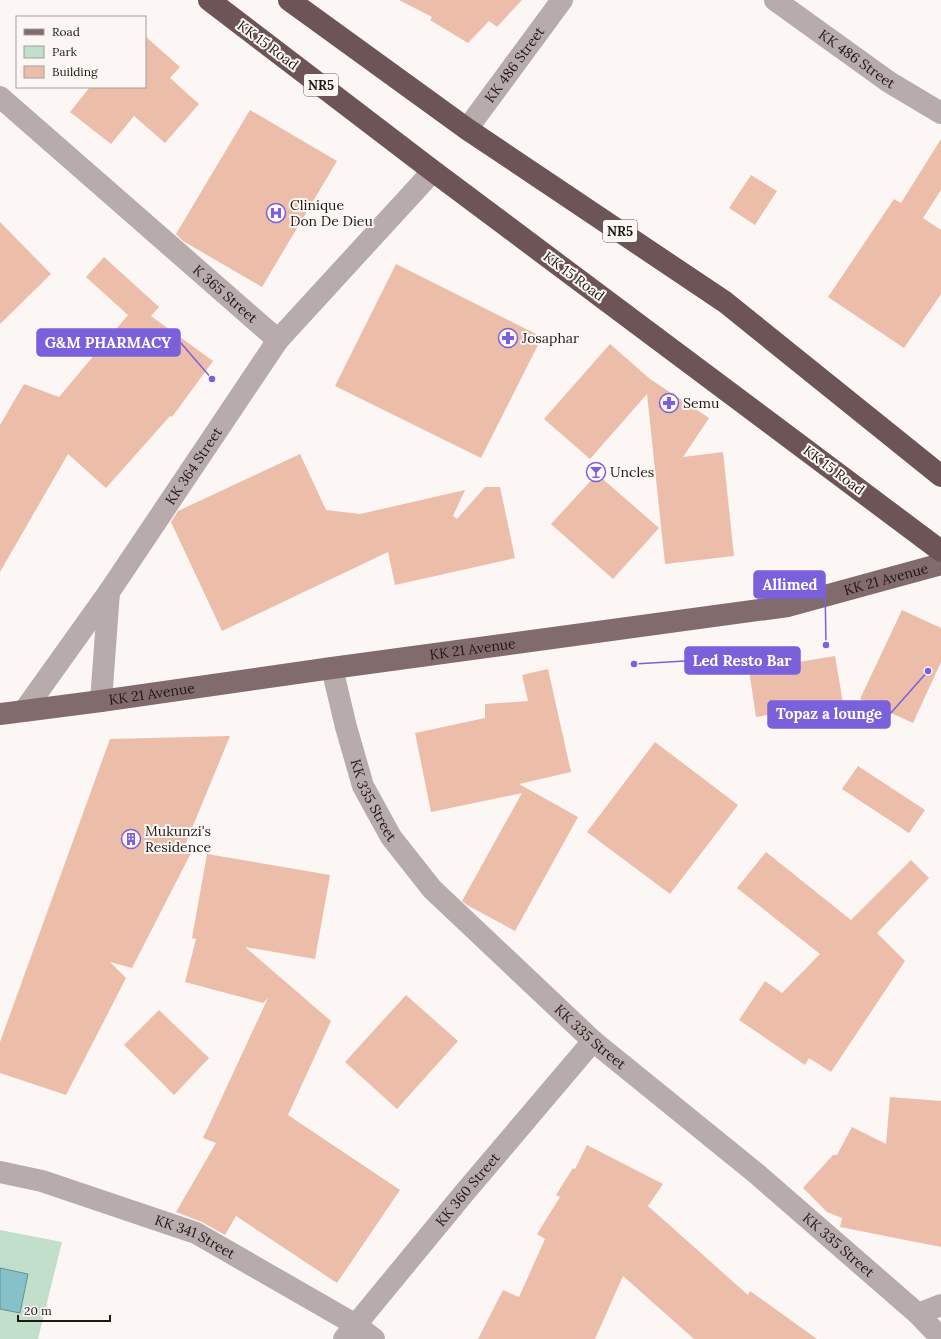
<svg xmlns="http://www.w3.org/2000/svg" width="941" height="1339" font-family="Lora,serif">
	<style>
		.green { fill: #c2dfcb }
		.water { fill: #86c1c9; stroke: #678e92 }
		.building { fill: #ecbda8 }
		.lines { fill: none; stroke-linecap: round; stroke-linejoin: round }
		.minor { stroke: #b8abac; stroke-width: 22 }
		.major { stroke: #816b6d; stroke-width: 22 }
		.highway { stroke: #6d5557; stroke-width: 22 }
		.labels { text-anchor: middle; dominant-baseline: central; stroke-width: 4; stroke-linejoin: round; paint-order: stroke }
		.shield { fill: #fcf7f5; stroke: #625a57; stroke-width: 1 }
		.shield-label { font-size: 13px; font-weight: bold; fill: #201713 }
		.street-label { font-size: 14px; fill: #201713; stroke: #fcf7f5 }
		.poi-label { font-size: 14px; fill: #201713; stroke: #fcf7f5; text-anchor: start }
		.leader { fill: none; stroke: #7a61db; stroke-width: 1.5 }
		.callout-dot { fill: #7a61db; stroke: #fcf7f5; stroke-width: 1.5 }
		.callout { fill: #7a61db; stroke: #7a61db; stroke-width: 1.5 }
		.callout-label { font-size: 15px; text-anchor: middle; font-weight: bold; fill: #fff }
	</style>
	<rect width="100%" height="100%" fill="#fcf7f5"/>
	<polygon class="green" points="0,1230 62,1242 38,1339 0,1339"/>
	<polygon class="water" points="0,1268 28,1274 20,1313 0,1309"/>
	<g class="building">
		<polygon points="399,0 522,0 497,27 489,21 468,43 430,20 432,17"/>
		<polygon points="145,36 180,67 170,78 199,104 165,143 134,116 111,144 70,112 90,87 145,87"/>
		<polygon points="250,110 337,161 262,287 183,241 176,234"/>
		<polygon points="941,139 941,190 923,218 941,230 941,294 904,348 828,297 894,199 901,203"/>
		<polygon points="751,175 777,191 755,225 729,208"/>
		<polygon points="0,222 51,274 0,324"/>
		<polygon points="104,257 159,307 151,316 213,361 172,417 170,416 106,488 68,454 0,572 0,425 24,384 59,397 128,315 86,277"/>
		<polygon points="396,264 542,337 481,458 335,386"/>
		<polygon points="610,344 650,379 709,418 683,457 723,452 734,556 665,564 647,394 590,459 544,419"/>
		<polygon points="300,454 326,510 360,514 465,490 453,516 457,519 485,487 500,487 515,558 395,585 388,552 222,631 171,522 178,511"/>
		<polygon points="597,474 659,528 613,579 551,524"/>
		<polygon points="902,610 941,628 941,662 913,723 860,699"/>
		<polygon points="835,656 843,703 756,717 749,670"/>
		<polygon points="548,669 571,772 519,784 578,817 515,931 467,905 462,901 522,793 431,812 415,733 485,718 485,704 528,701 522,675"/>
		<polygon points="230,736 183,850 192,851 132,968 110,962 126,978 66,1095 0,1073 0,1042 110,739"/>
		<polygon points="655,742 738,805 670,894 587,832"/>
		<polygon points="858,766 925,810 909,833 842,789"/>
		<polygon points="766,852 851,920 911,860 929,878 877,933 905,961 831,1072 809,1058 805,1065 739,1020 765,981 782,993 820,954 737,888"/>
		<polygon points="207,854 330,875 315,959 245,947 331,1021 288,1115 400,1190 337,1283 236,1216 225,1235 202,1222 176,1212 216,1143 203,1138 268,998 263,1003 185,982 196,939 192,938"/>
		<polygon points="406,995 458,1041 397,1109 345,1062"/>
		<polygon points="159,1010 209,1058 174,1095 124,1045"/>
		<polygon points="890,1097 941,1101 941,1247 840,1227 842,1218 827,1212 803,1188 833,1155 837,1155 852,1127 886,1144"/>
		<polygon points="587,1145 663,1184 648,1206 748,1295 750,1291 817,1339 694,1339 623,1276 595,1339 478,1339 503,1290 519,1297 545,1239 537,1234 560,1197 556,1195 573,1168 575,1169"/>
	</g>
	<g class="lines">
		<g class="minor">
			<path id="s1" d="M775 0 889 82 941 113"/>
			<path id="s2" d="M0 97 278 340 433 171"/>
			<path id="s3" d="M467 129 562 0"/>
			<path id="s4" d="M332 668 346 727 363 786 391 837 432 889 593 1041 757 1174 918 1314 941 1338"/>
			<polyline points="101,701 109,592"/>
			<path id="s5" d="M24 711 109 592 278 340"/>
			<path id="s6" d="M0 1172 42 1181 196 1233 356 1325 374 1339"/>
			<polyline points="918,1314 941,1305"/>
			<path id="s7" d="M344 1339 465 1192 593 1041"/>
		</g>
		<path class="major" id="s8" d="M0 714 101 701 332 668 788 606 941 564"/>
		<g class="highway">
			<polyline points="209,0 433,171 941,551"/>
			<polyline points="289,0 467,129 725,302 941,476"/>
		</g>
	</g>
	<defs>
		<symbol id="hospital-ring" viewBox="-11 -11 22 22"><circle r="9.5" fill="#fcf7f5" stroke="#7a61db" stroke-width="1.5"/><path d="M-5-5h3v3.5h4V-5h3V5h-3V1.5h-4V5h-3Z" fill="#7a61db"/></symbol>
		<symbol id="pharmacy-ring" viewBox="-11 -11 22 22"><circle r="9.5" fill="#fcf7f5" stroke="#7a61db" stroke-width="1.5"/><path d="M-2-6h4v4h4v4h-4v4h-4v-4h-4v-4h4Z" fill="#7a61db"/></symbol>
		<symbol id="bar-ring" viewBox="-11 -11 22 22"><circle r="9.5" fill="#fcf7f5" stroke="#7a61db" stroke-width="1.5"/><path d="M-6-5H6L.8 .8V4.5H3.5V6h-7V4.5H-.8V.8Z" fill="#7a61db"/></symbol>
		<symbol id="building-ring" viewBox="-11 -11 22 22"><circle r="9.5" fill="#fcf7f5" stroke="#7a61db" stroke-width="1.5"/><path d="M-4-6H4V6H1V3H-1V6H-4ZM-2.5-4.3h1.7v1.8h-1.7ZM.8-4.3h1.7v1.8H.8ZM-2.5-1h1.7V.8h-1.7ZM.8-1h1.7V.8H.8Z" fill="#7a61db"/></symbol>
	</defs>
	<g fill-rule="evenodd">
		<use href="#hospital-ring" x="265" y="202" width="22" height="22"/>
		<use href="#pharmacy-ring" x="497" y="327" width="22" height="22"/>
		<use href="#pharmacy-ring" x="658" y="392" width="22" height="22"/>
		<use href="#bar-ring" x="585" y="461" width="22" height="22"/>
		<use href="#building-ring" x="120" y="828" width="22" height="22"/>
	</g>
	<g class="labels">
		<g class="shield">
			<rect x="304" y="74" width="34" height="22" rx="3"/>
			<rect x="603" y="220" width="34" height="22" rx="3"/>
		</g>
		<g class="shield-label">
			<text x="321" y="85">NR5</text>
			<text x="620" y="231">NR5</text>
		</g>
		<g class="street-label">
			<text transform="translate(268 45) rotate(37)">KK 15 Road</text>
			<text stroke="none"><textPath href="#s1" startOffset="101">KK 486 Street</textPath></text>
			<text stroke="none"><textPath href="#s3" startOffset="80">KK 486 Street</textPath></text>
			<text transform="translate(574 276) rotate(37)">KK 15 Road</text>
			<text stroke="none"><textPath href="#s2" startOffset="299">K 365 Street</textPath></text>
			<text stroke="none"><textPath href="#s5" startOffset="298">KK 364 Street</textPath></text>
			<text transform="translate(834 470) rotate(37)">KK 15 Road</text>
			<text stroke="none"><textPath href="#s8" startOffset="897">KK 21 Avenue</textPath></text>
			<text stroke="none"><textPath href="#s8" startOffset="477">KK 21 Avenue</textPath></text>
			<text stroke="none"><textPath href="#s8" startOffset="153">KK 21 Avenue</textPath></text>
			<text stroke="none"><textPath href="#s4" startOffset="139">KK 335 Street</textPath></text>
			<text stroke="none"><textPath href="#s4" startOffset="463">KK 335 Street</textPath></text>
			<text stroke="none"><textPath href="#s7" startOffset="194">KK 360 Street</textPath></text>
			<text stroke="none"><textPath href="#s6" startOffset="206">KK 341 Street</textPath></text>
			<text stroke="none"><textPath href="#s4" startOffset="787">KK 335 Street</textPath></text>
		</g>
		<g class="poi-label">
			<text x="290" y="205">Clinique<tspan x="290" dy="16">Don De Dieu</tspan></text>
			<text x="522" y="338">Josaphar</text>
			<text x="683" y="403">Semu</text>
			<text x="610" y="472">Uncles</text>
			<text x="145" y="831">Mukunzi's<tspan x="145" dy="16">Residence</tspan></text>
		</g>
	</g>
	<path class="leader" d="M212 379L180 342M826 645L825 585M634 664L685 661M928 671L890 714"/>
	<g class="callout-dot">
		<circle cx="212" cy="379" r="4"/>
		<circle cx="826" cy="645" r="4"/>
		<circle cx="634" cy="664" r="4"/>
		<circle cx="928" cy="671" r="4"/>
	</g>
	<g class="callout">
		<rect x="37" y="329" width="143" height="27" rx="4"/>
		<rect x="754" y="571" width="71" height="27" rx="4"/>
		<rect x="685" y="647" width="115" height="27" rx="4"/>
		<rect x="768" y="701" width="122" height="27" rx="4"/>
	</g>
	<g class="callout-label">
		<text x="108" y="348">G&amp;M PHARMACY</text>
		<text x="790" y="590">Allimed</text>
		<text x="742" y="666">Led Resto Bar</text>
		<text x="829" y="719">Topaz a lounge</text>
	</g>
	<rect x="16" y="16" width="130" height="72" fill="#fcf7f5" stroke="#a49d9b"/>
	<rect x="24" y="29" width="20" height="6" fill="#816b6d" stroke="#a49d9b"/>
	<text x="52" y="36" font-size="12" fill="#201713">Road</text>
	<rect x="24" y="46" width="20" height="12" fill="#c2dfcb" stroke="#a49d9b"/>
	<text x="52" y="56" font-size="12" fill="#201713">Park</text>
	<rect x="24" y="66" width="20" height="12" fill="#ecbda8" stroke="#a49d9b"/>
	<text x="52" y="76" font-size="12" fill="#201713">Building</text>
	<path d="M18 1315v6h92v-6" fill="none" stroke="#201713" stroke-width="2"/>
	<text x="24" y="1315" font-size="12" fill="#201713" stroke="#fcf7f5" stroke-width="3" paint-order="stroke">20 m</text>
</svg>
